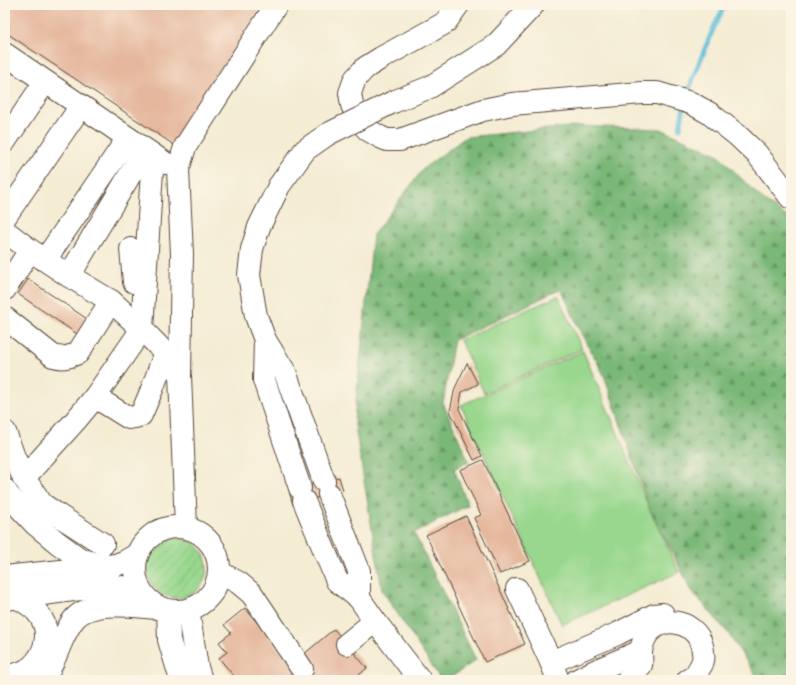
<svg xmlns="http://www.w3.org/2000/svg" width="796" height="685" font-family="'Comic Neue',sans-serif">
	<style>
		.forest { fill: url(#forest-firs); stroke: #5a714b }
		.garden { fill: url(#garden-furrows); stroke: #6a8056 }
		.pitch { fill: #98d78d; stroke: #6a8056 }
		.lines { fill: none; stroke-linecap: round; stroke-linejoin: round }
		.stream { stroke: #5cbeda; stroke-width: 5 }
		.building { fill: #e5b79d }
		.minor-casing { stroke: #574739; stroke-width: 24 }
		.highway-casing { stroke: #574739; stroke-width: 24 }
		.minor { stroke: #fff; stroke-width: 22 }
		.highway { stroke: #fff; stroke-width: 22 }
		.minor-bridge-casing { stroke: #574739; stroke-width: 24; stroke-linecap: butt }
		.minor-bridge { stroke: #fff; stroke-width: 22 }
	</style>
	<defs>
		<pattern id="forest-firs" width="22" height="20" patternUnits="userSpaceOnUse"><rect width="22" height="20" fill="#7ab878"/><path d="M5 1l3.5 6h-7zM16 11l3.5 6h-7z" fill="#659662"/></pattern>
		<pattern id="garden-furrows" width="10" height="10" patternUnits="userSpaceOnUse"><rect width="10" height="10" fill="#98d78d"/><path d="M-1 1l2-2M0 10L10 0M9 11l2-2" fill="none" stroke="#84b979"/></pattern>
	</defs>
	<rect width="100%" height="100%" fill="#fcf5e5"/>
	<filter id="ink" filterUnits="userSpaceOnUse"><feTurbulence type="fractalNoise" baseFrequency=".025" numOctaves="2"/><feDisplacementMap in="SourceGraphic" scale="8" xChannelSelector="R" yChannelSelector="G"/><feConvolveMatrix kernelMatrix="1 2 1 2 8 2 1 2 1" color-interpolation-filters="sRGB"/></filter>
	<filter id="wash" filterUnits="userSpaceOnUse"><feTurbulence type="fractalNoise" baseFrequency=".012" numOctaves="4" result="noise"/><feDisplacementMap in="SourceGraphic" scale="16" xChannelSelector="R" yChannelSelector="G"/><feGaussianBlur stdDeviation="0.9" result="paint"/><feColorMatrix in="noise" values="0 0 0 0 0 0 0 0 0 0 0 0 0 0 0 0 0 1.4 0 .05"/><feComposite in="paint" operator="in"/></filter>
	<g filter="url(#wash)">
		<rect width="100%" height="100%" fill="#f4ecd3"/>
		<polygon class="forest" points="579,126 661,129 717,154 762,199 791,220 791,680 759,680 728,633 692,591 650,510 604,375 576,322 561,289 454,340 443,403 469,462 454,469 468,505 414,533 476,660 447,680 441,680 382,590 354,420 373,235 424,168 466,137"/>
		<circle class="garden" cx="177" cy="568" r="30"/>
		<g class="pitch">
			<polygon points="558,296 582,349 484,393 460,340"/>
			<polygon points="583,351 650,510 679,572 562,625 461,405"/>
		</g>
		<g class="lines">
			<g class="stream">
				<path d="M687 96C694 73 705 50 714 27 717 20 722 13 724 5"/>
				<polyline points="680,128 684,106"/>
			</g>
		</g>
		<g id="blocks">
			<g class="building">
				<polygon points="5,5 262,5 177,147 5,32"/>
				<polygon points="28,279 90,321 80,336 18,294"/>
				<polygon points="467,363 478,384 462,392 459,409 482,456 474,460 450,411 455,388"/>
				<polygon points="483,460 530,561 500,574 474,518 481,515 460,470"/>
				<polygon points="339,477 343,490 293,505 289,491"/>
				<polygon points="466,516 525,644 485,662 426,535"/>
				<polygon points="245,608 298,672 303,655 334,629 367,668 353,680 237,680 219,658 227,652 219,642 231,633 224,625"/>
			</g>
		</g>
	</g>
	<g filter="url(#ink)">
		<use href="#blocks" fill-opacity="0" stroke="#574739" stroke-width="1"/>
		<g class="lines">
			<defs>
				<g id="minor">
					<polyline points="458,5 445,23 381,58 365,68 355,79 350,93 352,105 358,119 368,130 380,137 387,140 400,140 483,110 512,104 642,93 657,93 691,103 709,113 737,135 757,154 791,198"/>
					<polyline points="5,54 165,163"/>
					<polyline points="393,102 430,87 496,45 533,5"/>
					<polyline points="5,141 45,82"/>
					<polyline points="5,217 81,106"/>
					<polyline points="5,231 30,250 69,276 111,301 142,329 165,353 180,375"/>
					<polyline points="131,249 134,282"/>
					<polyline points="45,260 128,138"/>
					<polyline points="69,276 145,150"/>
					<polyline points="5,289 30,250"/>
					<path d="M5 318 53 356C64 359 68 357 78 353L111 301"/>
					<polyline points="265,340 264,380 300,488"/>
					<polyline points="95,397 129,418 135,417 141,415 153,387 165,353"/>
					<polyline points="5,432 14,457 24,478 42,504 58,515 103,544"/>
					<polyline points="24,478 76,420 95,397 142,329 153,155"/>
					<polyline points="324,481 285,372 265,340 256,316 249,275 252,249 259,227 279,186 305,150 328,134"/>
					<polyline points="329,494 359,571 359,598"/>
					<polyline points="304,501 337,581 359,598 375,621 420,680"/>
					<circle cx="177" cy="569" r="42"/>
					<polyline points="186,528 180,375 182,254 178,170 185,147 276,5"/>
					<polyline points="219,572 239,583 252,594 302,669"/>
					<polyline points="517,589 551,662 558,680"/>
					<polyline points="188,610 197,667 201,680"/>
					<polyline points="168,611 169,640 181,680"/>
					<polyline points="347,644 375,621"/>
					<polyline points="551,662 617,634 654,615 663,614"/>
					<path d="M42 680C49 673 56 655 60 645 64 636 68 626 75 618 93 599 136 607 160 608"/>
					<polyline points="577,680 597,670 641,651"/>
					<path d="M628 680 641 665C642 661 641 657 641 653 641 649 643 642 645 638 660 611 701 621 703 652 704 657 703 663 700 667 697 673 694 678 688 680"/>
				</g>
				<g id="highway">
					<polyline points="5,490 8,495 35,524 58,543 80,559 101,565"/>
					<polyline points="5,577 116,565 126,561 136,555"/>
					<polyline points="5,599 111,585 127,588 142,594"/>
					<path d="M5 677C14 675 24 673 31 667 47 653 52 629 37 612 32 606 24 602 17 597"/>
				</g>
			</defs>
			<use href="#minor" class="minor-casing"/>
			<use href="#highway" class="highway-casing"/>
			<use href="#minor" class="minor"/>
			<use href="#highway" class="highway"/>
			<defs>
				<polyline id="minor-bridge" points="328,134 393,102"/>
			</defs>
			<use href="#minor-bridge" class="minor-bridge-casing"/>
			<use href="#minor-bridge" class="minor-bridge"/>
		</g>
	</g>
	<rect width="796" height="685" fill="none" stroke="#fcf5e5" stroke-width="20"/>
</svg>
